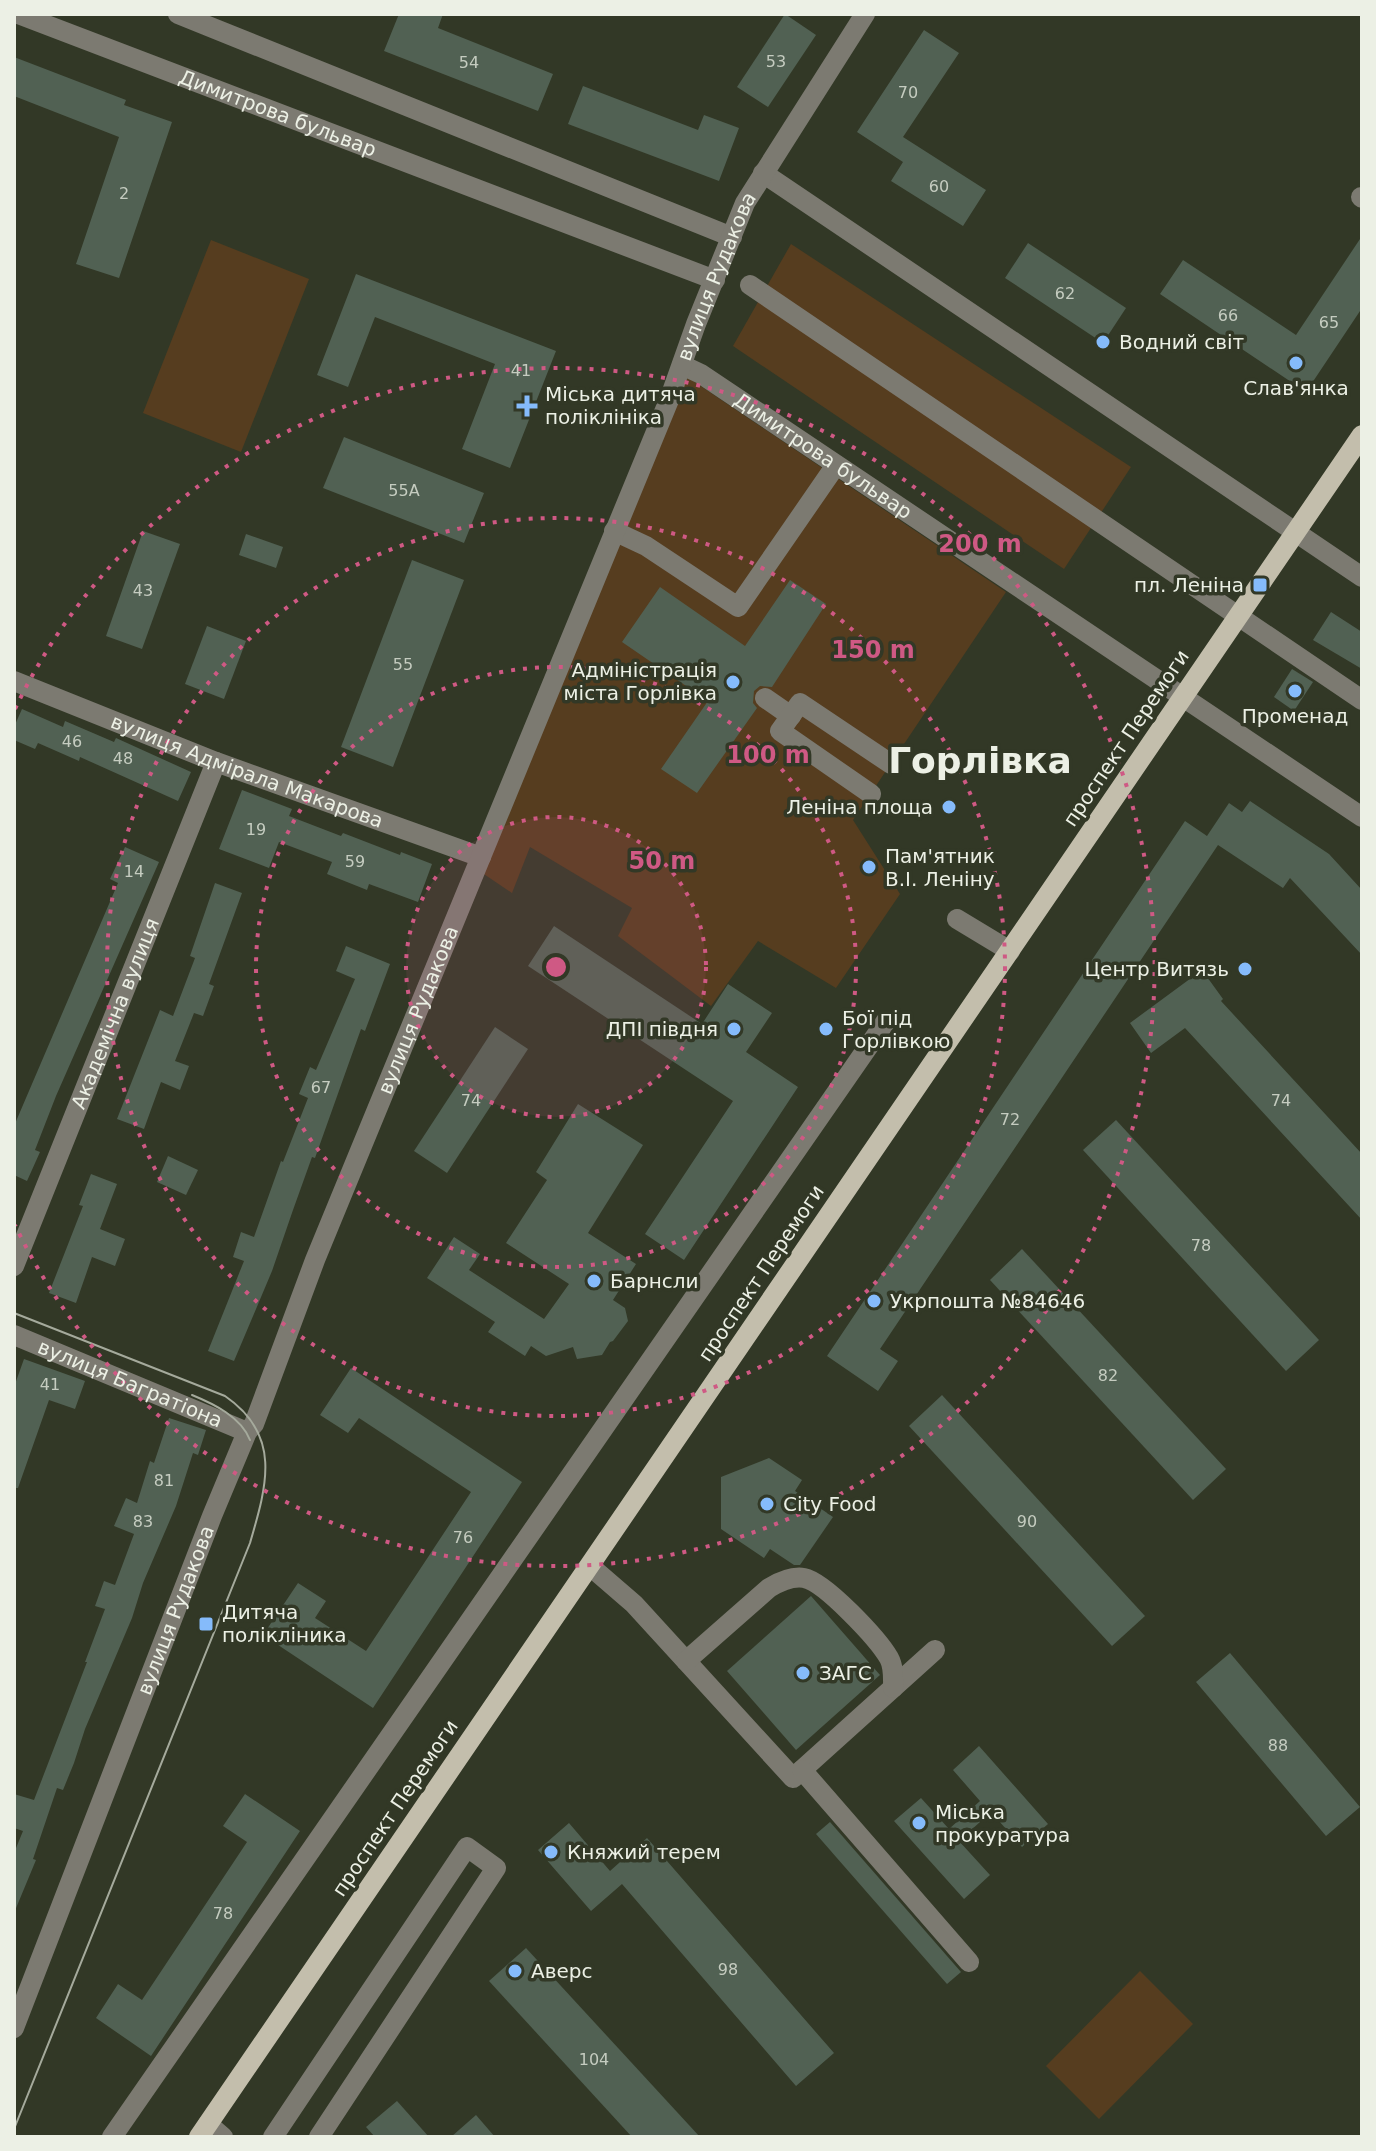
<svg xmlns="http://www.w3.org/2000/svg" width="1376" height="2151" font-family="'DejaVu Sans',sans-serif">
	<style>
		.green { fill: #563d1f }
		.building { fill: #516153 }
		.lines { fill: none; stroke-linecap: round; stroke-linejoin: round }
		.minor { stroke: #7c7a71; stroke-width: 20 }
		.major { stroke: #c3beac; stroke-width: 20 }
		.tram { stroke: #a5aa9c; stroke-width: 2 }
		.ring { fill: none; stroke: #cf5984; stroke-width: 4; stroke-dasharray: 4 8 }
		.poi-dot { fill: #85bbfb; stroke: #323826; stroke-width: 3 }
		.labels { text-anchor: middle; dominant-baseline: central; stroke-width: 7; stroke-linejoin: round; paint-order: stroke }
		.number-label { font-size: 16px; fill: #c5ccc0 }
		.street-label { font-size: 20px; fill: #ecf0e5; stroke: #323826 }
		.poi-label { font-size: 20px; fill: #ecf0e5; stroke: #323826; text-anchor: start }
		.town-label { font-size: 36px; font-weight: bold; fill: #ecf0e5; stroke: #323826 }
		.centre { fill: #cf5984; stroke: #323826; stroke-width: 4 }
		.ring-label { font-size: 24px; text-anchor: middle; font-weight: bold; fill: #cf5984; stroke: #323826; stroke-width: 7; stroke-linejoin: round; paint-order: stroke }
	</style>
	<rect width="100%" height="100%" fill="#323826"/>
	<g class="green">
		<polygon points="211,240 309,279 241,452 143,413"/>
		<polygon points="791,244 1131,467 1064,569 733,346"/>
		<polygon points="674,368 1006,592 853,820 900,894 836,988 758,941 711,1006 618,936 632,908 530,847 512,893 472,866"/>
		<polygon points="1140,1971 1193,2024 1099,2119 1046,2066"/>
	</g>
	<g class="building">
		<polygon points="399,14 443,14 438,28 553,74 538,111 384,51"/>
		<polygon points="785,14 816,35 768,107 737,87"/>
		<polygon points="924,30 959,53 903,137 986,190 963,226 891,181 903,162 857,132"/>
		<polygon points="14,57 126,100 124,105 172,122 119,278 76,264 119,137 14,96"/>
		<polygon points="583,86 698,130 704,115 739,128 719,181 568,124"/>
		<polygon points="1362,236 1362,308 1306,392 1160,294 1183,260 1296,335"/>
		<polygon points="1028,243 1126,308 1103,343 1005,278"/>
		<polygon points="356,274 556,351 510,468 462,449 495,364 375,317 348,387 317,375"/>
		<polygon points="344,437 484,493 464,543 323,488"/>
		<polygon points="143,531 180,544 142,649 106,636"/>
		<polygon points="246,534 283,547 276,568 239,555"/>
		<polygon points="412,560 464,580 393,767 341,747"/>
		<polygon points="790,580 826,604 772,687 760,686 754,691 753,703 757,708 697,793 661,769 708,701 622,642 660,587 745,646"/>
		<polygon points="1331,612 1362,632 1362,669 1313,640"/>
		<polygon points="207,626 246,641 224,699 185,684"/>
		<polygon points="1292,669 1313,682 1294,711 1274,697"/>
		<polygon points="22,709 63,727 65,721 114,742 116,738 191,772 178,801 80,757 79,761 38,743 35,749 14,740 14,727"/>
		<polygon points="242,790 292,809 289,816 341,836 343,833 400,855 401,852 432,864 418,902 369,884 367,890 327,874 332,862 279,842 269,868 219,849"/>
		<polygon points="1250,801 1329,854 1362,890 1362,955 1290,878 1283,888 1218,845 880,1349 898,1361 878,1391 827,1356 1185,821 1207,836 1229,803 1242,812"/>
		<polygon points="125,847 159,862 56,1096 35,1150 40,1152 27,1181 14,1175 14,1126 118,883 110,879"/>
		<polygon points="215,883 242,893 209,984 214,986 203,1016 194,1013 175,1061 189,1066 180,1090 161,1082 144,1129 117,1119 160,1010 173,1016 195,958 190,956"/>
		<polygon points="554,926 702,1024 728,984 772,1013 746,1052 798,1087 684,1260 645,1234 733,1101 528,966"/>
		<polygon points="346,946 390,964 365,1031 361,1029 315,1158 312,1157 293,1210 272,1271 234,1361 208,1351 244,1261 233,1257 241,1232 254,1237 281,1161 283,1162 308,1098 299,1094 310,1067 316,1070 355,979 336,971"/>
		<polygon points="1202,970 1223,999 1221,1001 1362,1154 1362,1220 1185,1028 1151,1053 1130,1023"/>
		<polygon points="495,1027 528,1049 447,1173 414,1151"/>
		<polygon points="578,1104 643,1145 588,1233 636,1264 613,1300 625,1308 628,1321 613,1341 610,1342 602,1355 577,1359 573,1347 546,1356 531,1346 525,1356 488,1332 495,1322 427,1278 454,1237 480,1254 469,1270 544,1319 569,1284 506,1243 547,1180 536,1172"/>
		<polygon points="1116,1120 1319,1340 1286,1371 1083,1150"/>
		<polygon points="168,1156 198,1170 186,1195 157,1182"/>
		<polygon points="91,1174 117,1184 100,1229 125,1239 115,1266 92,1257 76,1303 49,1293 83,1206 79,1205"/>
		<polygon points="1022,1249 1226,1469 1193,1500 990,1280"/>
		<polygon points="24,1359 85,1381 75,1409 49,1400 18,1488 14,1488 14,1387"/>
		<polygon points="351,1368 522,1482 373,1708 263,1635 298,1583 326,1601 315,1618 366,1651 471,1492 359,1418 348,1433 320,1415"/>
		<polygon points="942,1395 1145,1616 1112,1646 909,1426"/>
		<polygon points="169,1418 206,1430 198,1455 193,1453 176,1506 143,1583 132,1618 85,1729 74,1763 63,1790 57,1788 33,1859 36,1860 14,1913 14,1853 23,1831 14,1828 14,1794 34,1800 87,1662 85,1662 105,1609 95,1606 104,1581 115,1585 134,1534 114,1526 126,1498 137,1503 150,1461 154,1463"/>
		<polygon points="769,1458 802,1480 795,1491 833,1517 800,1565 794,1565 770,1549 764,1558 721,1529 721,1477"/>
		<polygon points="811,1596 880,1675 796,1750 727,1671"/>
		<polygon points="1230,1653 1360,1807 1326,1836 1196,1682"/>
		<polygon points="979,1746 1048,1824 1022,1847 991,1812 959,1841 990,1875 964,1899 894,1821 921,1798 949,1829 980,1801 953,1770"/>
		<polygon points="245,1794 300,1831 151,2056 96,2018 118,1984 142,2000 247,1842 223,1826"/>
		<polygon points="830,1822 961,1972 947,1984 816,1834"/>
		<polygon points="569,1823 610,1871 647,1838 834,2053 796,2086 622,1884 591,1911 538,1850"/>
		<polygon points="526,1948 700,2137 632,2137 489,1981"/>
		<polygon points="397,2101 429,2137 375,2137 366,2127"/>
		<polygon points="476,2115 495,2137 451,2137"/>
	</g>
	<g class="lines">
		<g class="minor">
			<path id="s1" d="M18 14 715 280"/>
			<polyline points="178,14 732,237"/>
			<polyline points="763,173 1362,577"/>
			<polyline points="1361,197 1362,198"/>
			<polyline points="750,285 1362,700"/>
			<path id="s2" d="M682 365 701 374 1362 817"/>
			<polyline points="614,531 646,546 738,607 836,465"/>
			<path id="s3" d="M14 681 216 762 481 857"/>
			<polyline points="765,698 791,716"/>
			<polyline points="871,794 780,731 800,703 891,764"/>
			<polyline points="957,919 1010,951"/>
			<path id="s4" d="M14 1266 216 762"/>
			<path id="s5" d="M14 1335 247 1432"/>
			<polyline points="590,1566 634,1604 793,1778 935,1650"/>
			<path d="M686 1661 769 1588C779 1582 792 1576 804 1578 825 1582 878 1639 889 1658 894 1667 893 1678 893 1688"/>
			<polyline points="802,1770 969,1962"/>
			<path id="s6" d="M14 2028 212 1516 247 1432 254 1424 315 1260 669 400 696 324 745 203 865 14"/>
			<polyline points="208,2124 223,2137"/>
			<polyline points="112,2137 886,1021"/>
			<polyline points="273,2137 467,1847 496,1868 319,2137"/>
		</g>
		<polyline class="major" points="199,2137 1362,435"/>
		<g class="tram">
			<path d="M14 1313 225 1396C282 1435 267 1485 250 1543L14 2129"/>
			<path d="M192 1395C214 1404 241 1417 250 1440"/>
		</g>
	</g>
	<circle cx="556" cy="967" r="150" fill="#cf5984" fill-opacity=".12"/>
	<g class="ring">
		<circle cx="556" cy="967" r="150"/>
		<circle cx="556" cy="967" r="300"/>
		<circle cx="556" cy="967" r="449"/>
		<path d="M15 709A599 599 0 1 1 15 1225"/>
	</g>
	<g class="poi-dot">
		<circle cx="1103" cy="342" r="8"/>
		<circle cx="1296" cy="363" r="8"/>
		<path d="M523 394h8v8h8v8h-8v8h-8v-8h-8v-8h8z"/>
		<rect x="1252" y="577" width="16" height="16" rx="4"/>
		<circle cx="733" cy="682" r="8"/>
		<circle cx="1295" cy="691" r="8"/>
		<circle cx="949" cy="807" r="8"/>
		<circle cx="869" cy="867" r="8"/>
		<circle cx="1245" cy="969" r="8"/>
		<circle cx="734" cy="1029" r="8"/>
		<circle cx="826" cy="1029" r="8"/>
		<circle cx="594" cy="1281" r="8"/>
		<circle cx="874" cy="1301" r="8"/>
		<circle cx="767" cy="1504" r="8"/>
		<rect x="198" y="1616" width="16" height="16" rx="4"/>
		<circle cx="803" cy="1673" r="8"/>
		<circle cx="919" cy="1823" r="8"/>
		<circle cx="551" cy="1852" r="8"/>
		<circle cx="515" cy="1971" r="8"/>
	</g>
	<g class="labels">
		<g class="number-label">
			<text x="776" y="61">53</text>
			<text x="469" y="62">54</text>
			<text x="908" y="92">70</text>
			<text x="939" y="186">60</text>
			<text x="124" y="193">2</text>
			<text x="1065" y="293">62</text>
			<text x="1228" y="315">66</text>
			<text x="1329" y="322">65</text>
			<text x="521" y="370">41</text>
			<text x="404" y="490">55А</text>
			<text x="143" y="590">43</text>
			<text x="403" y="664">55</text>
			<text x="72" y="741">46</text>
			<text x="123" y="758">48</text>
			<text x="256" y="829">19</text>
			<text x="355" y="861">59</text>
			<text x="134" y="871">14</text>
			<text x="321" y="1087">67</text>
			<text x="471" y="1100">74</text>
			<text x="1281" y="1100">74</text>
			<text x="1010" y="1119">72</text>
			<text x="1201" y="1245">78</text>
			<text x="1108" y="1375">82</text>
			<text x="50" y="1384">41</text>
			<text x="164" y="1480">81</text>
			<text x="143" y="1521">83</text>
			<text x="1027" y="1521">90</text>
			<text x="463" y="1537">76</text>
			<text x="1278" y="1745">88</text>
			<text x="223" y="1913">78</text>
			<text x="728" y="1969">98</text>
			<text x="594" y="2059">104</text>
		</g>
		<g class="street-label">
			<text stroke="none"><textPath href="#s1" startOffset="278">Димитрова бульвар</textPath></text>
			<text stroke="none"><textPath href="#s6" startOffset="1888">вулиця Рудакова</textPath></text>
			<text stroke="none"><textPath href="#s2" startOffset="168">Димитрова бульвар</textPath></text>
			<text transform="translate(1126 738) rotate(-56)">проспект Перемоги</text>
			<text stroke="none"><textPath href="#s3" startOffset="250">вулиця Адмірала Макарова</textPath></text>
			<text stroke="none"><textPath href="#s6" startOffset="1096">вулиця Рудакова</textPath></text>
			<text stroke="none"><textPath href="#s4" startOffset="272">Академічна вулиця</textPath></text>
			<text transform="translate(761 1273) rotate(-56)">проспект Перемоги</text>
			<text stroke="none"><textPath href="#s5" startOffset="126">вулиця Багратіона</textPath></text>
			<text stroke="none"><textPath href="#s6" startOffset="448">вулиця Рудакова</textPath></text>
			<text transform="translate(395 1808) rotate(-56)">проспект Перемоги</text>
		</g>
		<g class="poi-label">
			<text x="1119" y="342">Водний світ</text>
			<text x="1296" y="388" text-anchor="middle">Слав'янка</text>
			<text x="545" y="394">Міська дитяча<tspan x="545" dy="23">поліклініка</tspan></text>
			<text x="1244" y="585" text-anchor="end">пл. Леніна</text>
			<text x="717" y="670" text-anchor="end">Адміністрація<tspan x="717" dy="23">міста Горлівка</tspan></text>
			<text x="1295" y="716" text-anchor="middle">Променад</text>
			<text x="933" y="807" text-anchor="end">Леніна площа</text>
			<text x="885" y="856">Пам'ятник<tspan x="885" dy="23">В.І. Леніну</tspan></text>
			<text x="1229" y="969" text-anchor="end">Центр Витязь</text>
			<text x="842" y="1018">Бої під<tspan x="842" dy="23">Горлівкою</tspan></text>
			<text x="718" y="1029" text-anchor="end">ДПІ півдня</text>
			<text x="610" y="1281">Барнсли</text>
			<text x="890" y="1301">Укрпошта №84646</text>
			<text x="783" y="1504">City Food</text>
			<text x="222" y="1612">Дитяча<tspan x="222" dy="23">полікліника</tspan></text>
			<text x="819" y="1673">ЗАГС</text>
			<text x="935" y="1812">Міська<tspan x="935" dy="23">прокуратура</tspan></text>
			<text x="567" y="1852">Княжий терем</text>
			<text x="531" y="1971">Аверс</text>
		</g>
		<g class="town-label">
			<text x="980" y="760">Горлівка</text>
		</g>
	</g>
	<circle cx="556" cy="967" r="12" class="centre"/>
	<g class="ring-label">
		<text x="980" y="552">200 m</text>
		<text x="873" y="658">150 m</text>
		<text x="768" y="763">100 m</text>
		<text x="662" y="869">50 m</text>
	</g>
	<rect width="1376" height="2151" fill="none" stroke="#ecf0e5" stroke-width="32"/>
</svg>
